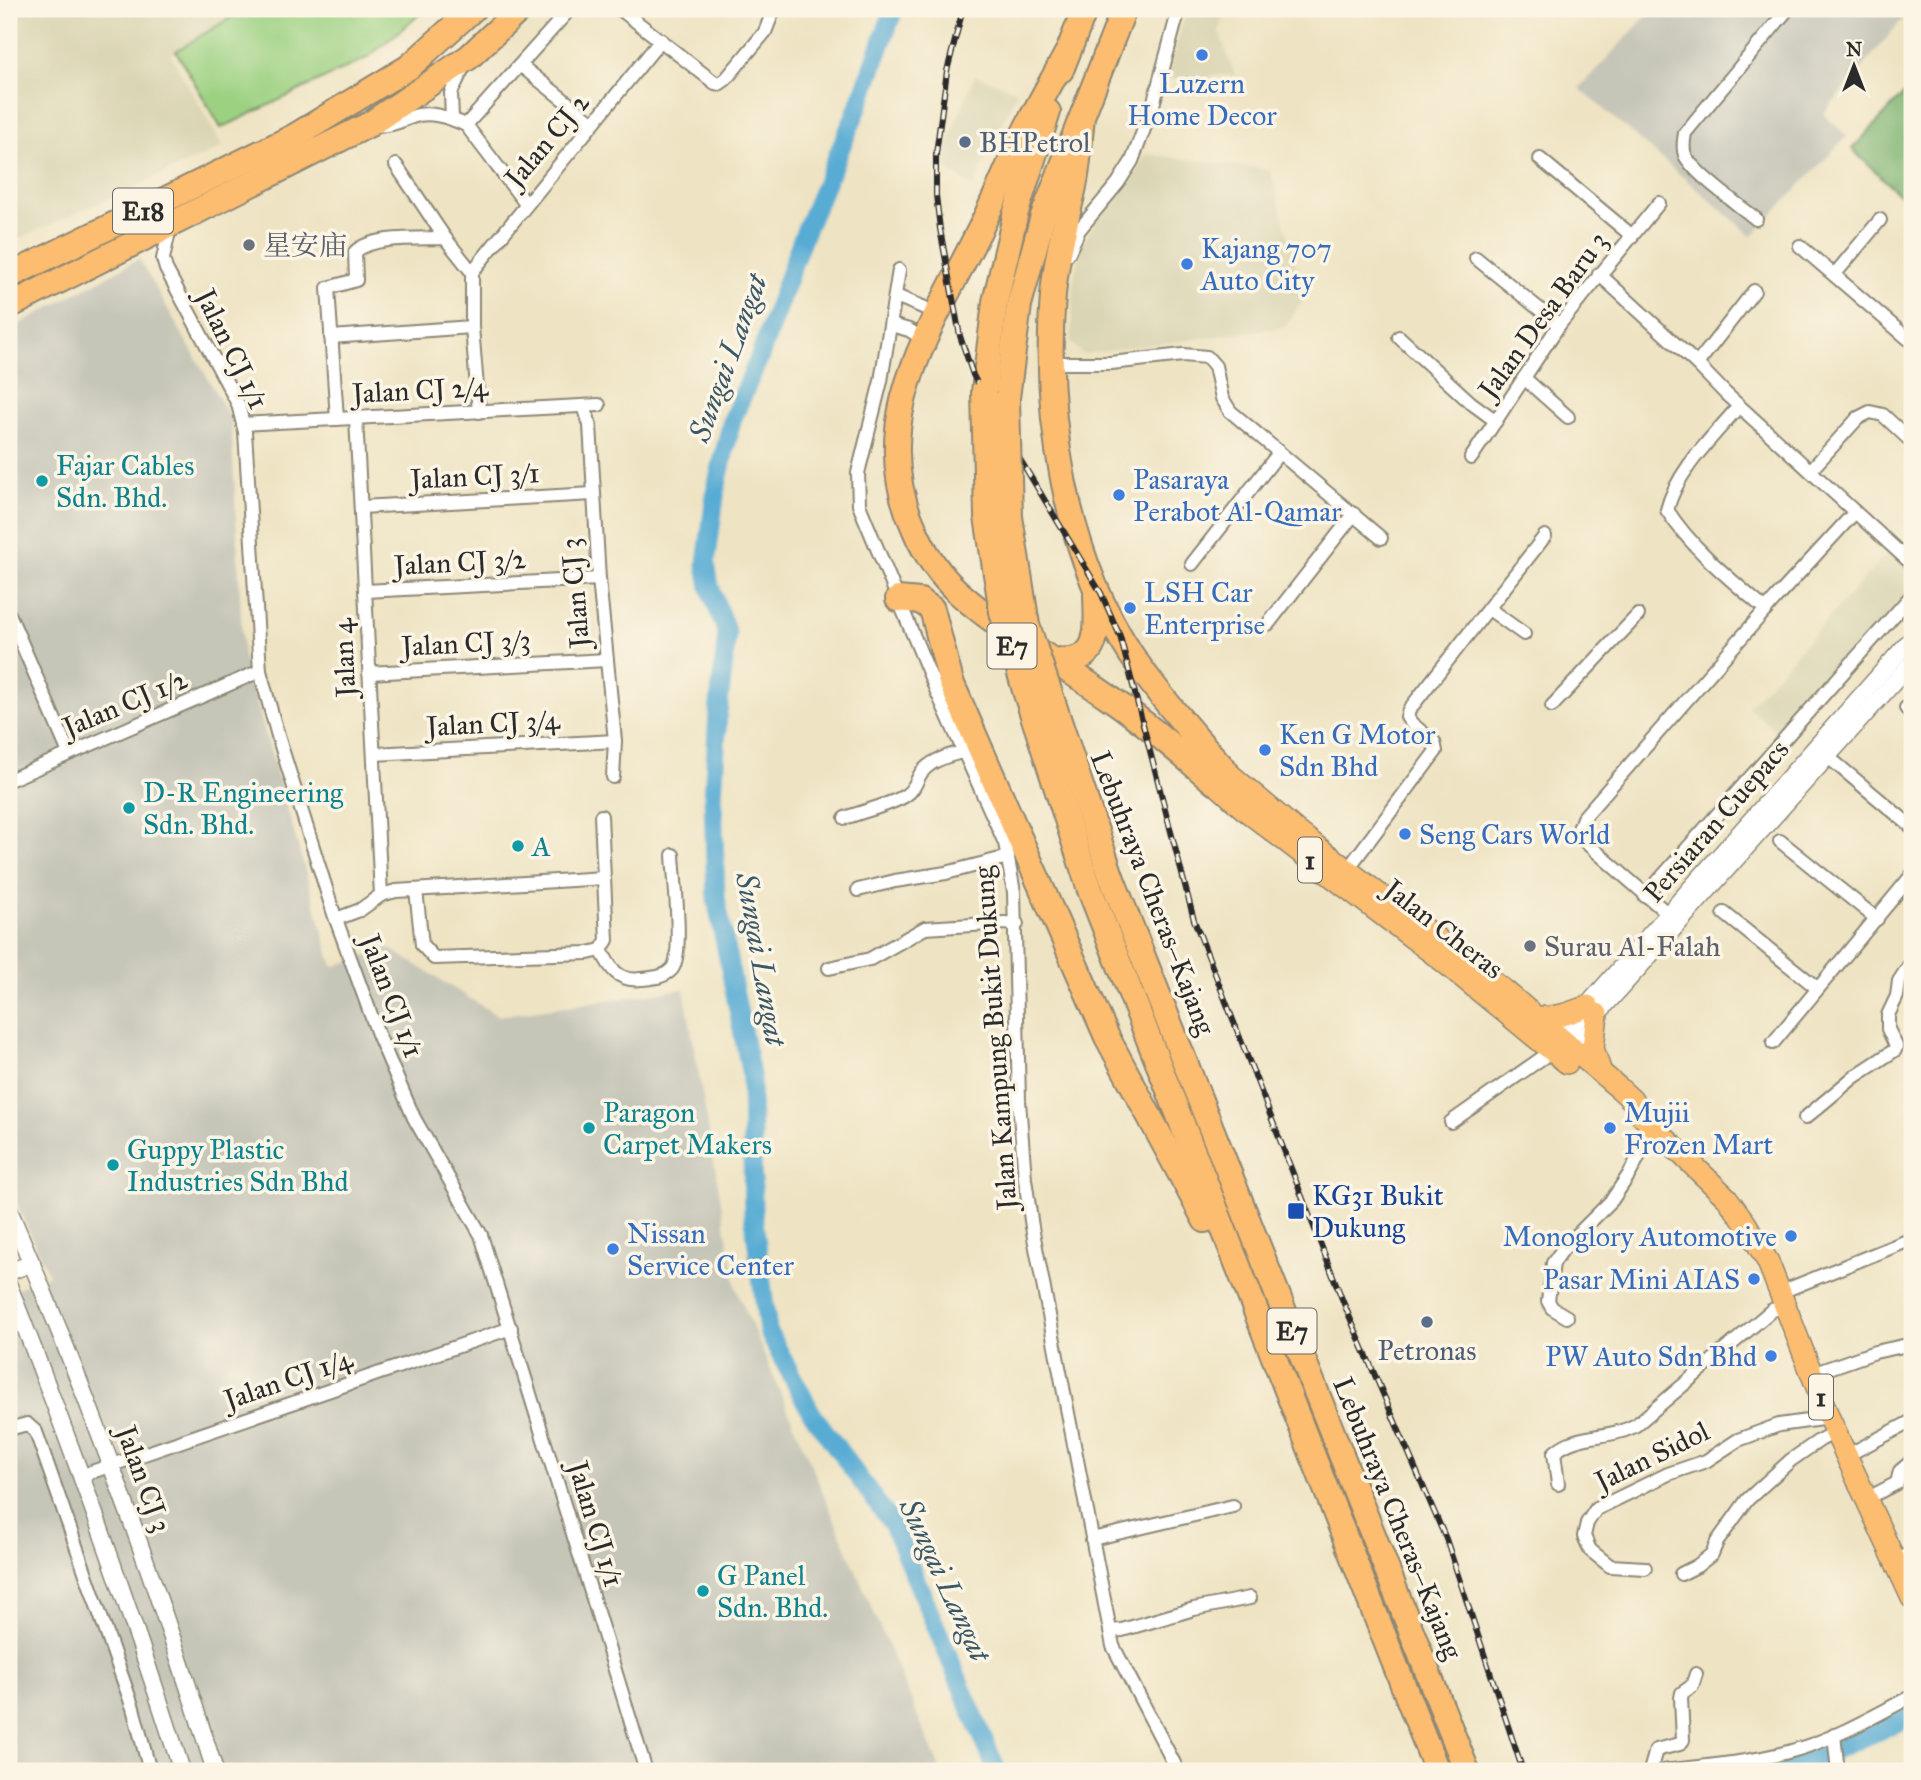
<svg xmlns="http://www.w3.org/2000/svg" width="1921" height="1780" font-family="'IM FELL Great Primer','Noto Serif SC',serif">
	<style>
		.built { fill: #dad5b4 }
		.industrial { fill: #c5c5b8 }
		.green { fill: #9cd182; stroke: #647e56; stroke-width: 2 }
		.forest { fill: #7db370; stroke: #546f4e; stroke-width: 2 }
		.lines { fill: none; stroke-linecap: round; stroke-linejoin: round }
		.river { stroke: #58acd4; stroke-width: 19 }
		.minor-casing { stroke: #8c8776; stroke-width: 16 }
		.tertiary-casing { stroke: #8c8776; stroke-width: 19 }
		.primary-casing { stroke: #8c8776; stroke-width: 24 }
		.motorway-casing { stroke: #8c8776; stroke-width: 28 }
		.minor { stroke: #fff; stroke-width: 12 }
		.tertiary { stroke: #fff; stroke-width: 16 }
		.primary { stroke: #fcbd6f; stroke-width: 21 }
		.motorway { stroke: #fcbd6f; stroke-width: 24 }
		.rail-casing { stroke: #2b2b2b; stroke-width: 6 }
		.rail { stroke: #fcf5e5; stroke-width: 3.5; stroke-dasharray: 10; stroke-linecap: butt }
		.motorway-bridge-casing { stroke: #8c8776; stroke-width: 28; stroke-linecap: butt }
		.motorway-bridge { stroke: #fcbd6f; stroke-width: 24 }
		.shop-dot { fill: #3f7fe0; stroke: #fcf5e5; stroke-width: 2.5 }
		.service-dot { fill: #5c6f8a; stroke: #fcf5e5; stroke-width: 2.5 }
		.worship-dot { fill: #6b7280; stroke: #fcf5e5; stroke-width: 2.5 }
		.culture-dot { fill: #0f9aa8; stroke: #fcf5e5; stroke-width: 2.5 }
		.transit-dot { fill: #1a4fb4; stroke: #fcf5e5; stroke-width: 2.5 }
		.labels { text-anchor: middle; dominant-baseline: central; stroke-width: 7; stroke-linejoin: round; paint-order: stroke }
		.shield { fill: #fcf5e5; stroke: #6a6863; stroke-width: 2 }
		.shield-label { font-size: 26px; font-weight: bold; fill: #2b2b2b }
		.shop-label { font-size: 28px; fill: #366cbe; stroke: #fcf5e5; text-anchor: start }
		.street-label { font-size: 28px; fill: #2b2b2b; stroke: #fcf5e5 }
		.service-label { font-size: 28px; fill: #4e5e75; stroke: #fcf5e5; text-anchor: start }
		.worship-label { font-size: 28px; fill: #5b616d; stroke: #fcf5e5; text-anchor: start }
		.culture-label { font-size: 28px; fill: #0d838f; stroke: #fcf5e5; text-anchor: start }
		.transit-label { font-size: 28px; fill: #164399; stroke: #fcf5e5; text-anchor: start }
		.water-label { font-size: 30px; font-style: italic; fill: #3b5866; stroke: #fcf5e5 }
	</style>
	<rect width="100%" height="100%" fill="#fcf5e5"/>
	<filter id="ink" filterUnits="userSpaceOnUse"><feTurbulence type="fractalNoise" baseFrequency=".0143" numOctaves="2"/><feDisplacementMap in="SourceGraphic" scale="14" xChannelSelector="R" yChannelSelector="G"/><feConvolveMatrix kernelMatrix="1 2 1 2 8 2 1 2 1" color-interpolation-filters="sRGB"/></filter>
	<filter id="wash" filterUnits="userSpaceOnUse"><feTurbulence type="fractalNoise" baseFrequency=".00686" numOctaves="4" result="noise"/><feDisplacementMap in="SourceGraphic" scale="28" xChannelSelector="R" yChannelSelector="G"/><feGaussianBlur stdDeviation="1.57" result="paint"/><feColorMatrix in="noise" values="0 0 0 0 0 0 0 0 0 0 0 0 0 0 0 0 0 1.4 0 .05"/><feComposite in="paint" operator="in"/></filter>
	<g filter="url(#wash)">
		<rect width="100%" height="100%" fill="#eee3c2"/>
		<g class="built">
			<polygon points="9,9 246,9 170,54 223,147 9,243"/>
			<polygon points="1187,9 1227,9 1219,32 1235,75 1211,75 1210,78 1167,78"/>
			<polygon points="975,75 1017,91 973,187 940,163"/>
			<polygon points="1146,154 1270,170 1305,297 1285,327 1082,354 1071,342 1074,279 1081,248 1098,217 1130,185"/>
			<polygon points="1891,549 1912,570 1912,589 1781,735 1748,707"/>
		</g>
		<g class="industrial">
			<polygon points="1653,9 1911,9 1823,114 1847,136 1752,236 1579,88"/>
			<polygon points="139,259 231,419 243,656 333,967 389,948 498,1016 684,989 736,1288 941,1771 9,1771 9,1292 49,1275 9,1188 9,330"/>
		</g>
		<polygon class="green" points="245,9 426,9 367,58 221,128 176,51"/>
		<polygon class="forest" points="1912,85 1912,207 1852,149"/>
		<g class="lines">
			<g class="river">
				<polyline points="894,9 859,105 802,239 760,356 732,420 716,488 706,564 710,587 727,634 718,713 713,797 716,898 751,1075 753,1213 768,1331 811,1412 893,1525 997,1771"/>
				<polyline points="1743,1771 1818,1757 1912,1716"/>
			</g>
		</g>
	</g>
	<g filter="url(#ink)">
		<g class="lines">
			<defs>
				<g id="minor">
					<polyline points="620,9 715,83 719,84 726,79 765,32 774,9"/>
					<polyline points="520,65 593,123"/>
					<polyline points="452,119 451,93 464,66"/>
					<path d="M374 125C389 127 397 122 412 117 429 110 450 118 466 125L526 204"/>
					<polyline points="466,125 570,9"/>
					<polyline points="1540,159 1631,235"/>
					<polyline points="396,165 445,238 472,272 472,327 479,412"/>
					<path d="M1756 219C1739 205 1693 173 1685 155 1682 147 1684 140 1685 133L1788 9"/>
					<polyline points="170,227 163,259 166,269 238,404 245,432 260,671 278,736 334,914 378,1034 414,1118 481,1235 646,1771"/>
					<polyline points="1800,246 1912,342"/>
					<polyline points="1068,254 1079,230 1118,183 1132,161 1153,105 1179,9"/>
					<polyline points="1476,258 1559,325"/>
					<polyline points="899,270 881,381 858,473 859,505 937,692 1005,843 1014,892 1019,1101 1025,1179 1032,1227 1113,1646 1178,1771"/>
					<polyline points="472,272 661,40"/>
					<polyline points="1599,274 1697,364 1726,394 1912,564"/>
					<polyline points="1835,274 1880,220"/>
					<polyline points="896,296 937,313"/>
					<polyline points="891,325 909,330 923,339"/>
					<polyline points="331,337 472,327"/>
					<polyline points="1399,337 1470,402 1496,421"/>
					<polyline points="1050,363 1111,363 1183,355 1207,357 1215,366 1222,398 1230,411 1381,538"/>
					<polyline points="1697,364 1754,291"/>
					<polyline points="1524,378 1568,417"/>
					<polyline points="584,406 590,425 599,579 615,741 613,777"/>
					<path d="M1739 406C1713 437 1677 470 1667 510 1692 549 1731 580 1766 610"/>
					<polyline points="356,418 381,895"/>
					<path d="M337 419 328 288 356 280 355 252C373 235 420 239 445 238"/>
					<polyline points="243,424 599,405"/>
					<polyline points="1471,458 1559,325 1659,203"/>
					<polyline points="1811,470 1858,418 1870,412 1883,415 1912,442"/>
					<polyline points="361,507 593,494"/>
					<polyline points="1192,564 1279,453"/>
					<polyline points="365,591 599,579"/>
					<polyline points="1489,609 1524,634"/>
					<polyline points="9,614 69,753"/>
					<polyline points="1268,624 1354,514"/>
					<polyline points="369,673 607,660"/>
					<polyline points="1552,706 1638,615"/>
					<polyline points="1906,708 1912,714"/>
					<polyline points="1821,751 1912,827"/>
					<polyline points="374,754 615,741"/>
					<polyline points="9,780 260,671"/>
					<path d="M845 818C860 812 894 804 906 795 915 789 916 781 921 773 932 759 949 756 965 751"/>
					<polyline points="1780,841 1877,919"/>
					<polyline points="1347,870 1436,751 1434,742 1412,724 1407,717 1409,710 1545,536"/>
					<polyline points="416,890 422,945 434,958 588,953 601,950 607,940 601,816"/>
					<polyline points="858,890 895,881 946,873 1008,857"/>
					<polyline points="1645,896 1912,595"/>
					<polyline points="1724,913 1817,988"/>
					<polyline points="1668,914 1583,840 1579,829 1583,818 1776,598 1855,512"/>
					<polyline points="336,919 360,910 381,895 396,891 604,878"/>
					<path d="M601 950C610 968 618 982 641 979 651 978 664 978 672 969 684 955 674 876 673 855"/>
					<polyline points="829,968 870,959 925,928 1004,923 1017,924"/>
					<polyline points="1773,1043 1912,875"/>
					<polyline points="1805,1118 1854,1077 1895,1050 1896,1046 1888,1029 1888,1015 1897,996 1899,981 1912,961"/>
					<polyline points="1451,1122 1552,1051"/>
					<polyline points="1781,1292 1912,1239"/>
					<polyline points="1567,1317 1552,1308 1548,1301 1553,1263 1563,1249 1612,1200 1630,1173 1654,1127"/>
					<polyline points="1812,1374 1875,1352 1912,1344"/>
					<polyline points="9,1429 27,1424 36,1432 133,1708 150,1771"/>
					<polyline points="1846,1456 1912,1421"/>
					<polyline points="80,1476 511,1328"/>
					<path d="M1558 1484 1554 1453C1576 1432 1610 1440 1636 1425L1772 1310 1787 1307"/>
					<polyline points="1866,1499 1897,1483 1900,1471 1912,1461"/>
					<polyline points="1092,1539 1233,1506"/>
					<polyline points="1896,1563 1912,1551"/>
					<polyline points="1645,1568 1610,1566 1590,1550 1584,1536 1587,1523 1596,1509 1668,1474 1706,1461 1738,1440 1779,1425 1829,1418"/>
					<polyline points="1681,1574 1697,1566 1712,1554 1717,1542 1747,1500 1791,1460 1820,1440 1835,1432"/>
					<polyline points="1110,1631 1122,1630 1194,1609 1250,1598"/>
					<polyline points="1834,1735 1838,1771"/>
					<polyline points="1650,1771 1656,1750 1680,1744 1683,1740 1681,1698 1682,1693 1692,1686 1696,1674"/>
					<path d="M1664 1771C1705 1766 1747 1763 1788 1752 1831 1741 1873 1717 1912 1696"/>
				</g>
				<g id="tertiary">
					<polyline points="1555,1045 1559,1037 1912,638"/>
					<polyline points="1558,1049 1569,1046 1912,662"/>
					<path d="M9 1210C88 1393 156 1581 215 1771"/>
					<polyline points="9,1272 32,1263"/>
					<path d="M9 1286C72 1446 130 1608 182 1771"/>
				</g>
				<g id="primary">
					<polyline points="1226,771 1298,832 1505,991 1620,1089 1632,1100 1642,1116 1727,1198 1746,1224 1768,1262 1829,1418 1912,1598"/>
					<polyline points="1214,782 1244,809 1444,962 1567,1063"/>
					<polyline points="1597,1014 1593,1048 1601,1073"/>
					<path d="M1536 1017C1555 1019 1570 1013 1588 1006"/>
				</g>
				<g id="motorway">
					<path d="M1066 55C1051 83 1035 110 1021 139 1006 171 993 204 977 235 931 329 865 422 914 528 924 552 939 575 959 593 1004 633 1058 662 1107 696 1145 722 1179 752 1214 782"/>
					<polyline points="1061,70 1085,9"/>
					<path d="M1082 117C1079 142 1079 167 1073 191 1065 226 1056 259 1053 295 1043 414 1065 555 1132 656 1160 697 1193 735 1226 771"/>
					<polyline points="9,276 295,136 409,67 473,9"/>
					<polyline points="9,306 370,124 469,57 520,9"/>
					<polyline points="984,392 995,302 1016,212 1048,112"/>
					<polyline points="1007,398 1019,305 1043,216 1124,9"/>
					<polyline points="898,599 920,601 932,609 951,682 1107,1037 1205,1220"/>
					<path d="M1049 659C1102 668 1097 632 1096 594"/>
					<polyline points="1112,879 1467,1771"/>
					<polyline points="1090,890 1437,1771"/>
				</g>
			</defs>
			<use href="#minor" class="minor-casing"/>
			<use href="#tertiary" class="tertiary-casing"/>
			<use href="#primary" class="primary-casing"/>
			<use href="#motorway" class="motorway-casing"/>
			<use href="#minor" class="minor"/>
			<use href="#tertiary" class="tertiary"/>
			<use href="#primary" class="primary"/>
			<use href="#motorway" class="motorway"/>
			<defs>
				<polyline id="rail" points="963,9 947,71 936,154 936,195 940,229 960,336 973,375 995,418 1101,593 1120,636 1194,920 1344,1304 1446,1539 1523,1771"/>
			</defs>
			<use href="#rail" class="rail-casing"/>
			<use href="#rail" class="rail"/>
			<defs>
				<g id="motorway-bridge">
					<polyline points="984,392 987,517 1002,612 1026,694 1090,890"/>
					<polyline points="1007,398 1010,517 1027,625 1112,879"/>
				</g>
			</defs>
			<use href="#motorway-bridge" class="motorway-bridge-casing"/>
			<use href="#motorway-bridge" class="motorway-bridge"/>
		</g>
	</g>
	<g class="shop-dot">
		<circle cx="1202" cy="55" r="7"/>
		<circle cx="1187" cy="264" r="7"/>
		<circle cx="1119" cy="495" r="7"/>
		<circle cx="1130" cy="608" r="7"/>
		<circle cx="1265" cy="750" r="7"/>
		<circle cx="1405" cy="834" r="7"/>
		<circle cx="1610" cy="1128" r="7"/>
		<circle cx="1791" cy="1236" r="7"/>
		<circle cx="613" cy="1249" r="7"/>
		<circle cx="1754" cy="1279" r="7"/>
		<circle cx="1771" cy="1356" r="7"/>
	</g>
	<g class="service-dot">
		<circle cx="965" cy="142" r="7"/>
		<circle cx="1427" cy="1322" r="7"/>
	</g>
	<g class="worship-dot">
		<circle cx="249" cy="245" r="7"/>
		<circle cx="1530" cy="946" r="7"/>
	</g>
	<g class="culture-dot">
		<circle cx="42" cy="481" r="7"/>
		<circle cx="129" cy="808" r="7"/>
		<circle cx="518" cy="846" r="7"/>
		<circle cx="589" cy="1128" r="7"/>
		<circle cx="113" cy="1165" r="7"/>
		<circle cx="703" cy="1591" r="7"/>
	</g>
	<rect class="transit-dot" x="1287" y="1202" width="18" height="18" rx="3.5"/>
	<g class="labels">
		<g class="shield">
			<rect x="113" y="188.5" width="60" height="45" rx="5"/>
			<rect x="987.5" y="623.5" width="49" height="45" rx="5"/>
			<rect x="1298" y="837.5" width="24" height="45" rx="5"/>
			<rect x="1267.5" y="1308.5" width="49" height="45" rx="5"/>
			<rect x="1809" y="1374.5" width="24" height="45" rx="5"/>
		</g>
		<g class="shield-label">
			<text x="143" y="211">E18</text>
			<text x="1012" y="646">E7</text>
			<text x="1310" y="860">1</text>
			<text x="1292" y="1331">E7</text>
			<text x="1821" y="1397">1</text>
		</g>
		<g class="shop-label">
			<text x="1202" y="83" text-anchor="middle">Luzern<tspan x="1202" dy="32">Home Decor</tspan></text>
			<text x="1201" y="248">Kajang 707<tspan x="1201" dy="32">Auto City</tspan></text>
			<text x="1133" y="479">Pasaraya<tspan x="1133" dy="32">Perabot Al-Qamar</tspan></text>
			<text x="1144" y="592">LSH Car<tspan x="1144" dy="32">Enterprise</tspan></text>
			<text x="1279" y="734">Ken G Motor<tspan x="1279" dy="32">Sdn Bhd</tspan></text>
			<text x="1419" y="834">Seng Cars World</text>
			<text x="1624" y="1112">Mujii<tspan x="1624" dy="32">Frozen Mart</tspan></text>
			<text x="627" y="1233">Nissan<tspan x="627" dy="32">Service Center</tspan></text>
			<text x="1777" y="1236" text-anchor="end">Monoglory Automotive</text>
			<text x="1740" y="1279" text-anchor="end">Pasar Mini AIAS</text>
			<text x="1757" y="1356" text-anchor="end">PW Auto Sdn Bhd</text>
		</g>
		<g class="street-label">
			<text transform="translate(547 140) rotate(-50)">Jalan CJ 2</text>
			<text transform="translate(1543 315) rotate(-54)">Jalan Desa Baru 3</text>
			<text transform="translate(232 349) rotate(64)">Jalan CJ 1/1</text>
			<text transform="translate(420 390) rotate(-3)">Jalan CJ 2/4</text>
			<text transform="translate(475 476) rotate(-3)">Jalan CJ 3/1</text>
			<text transform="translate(460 562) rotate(-3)">Jalan CJ 3/2</text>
			<text transform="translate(575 593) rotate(-95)">Jalan CJ 3</text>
			<text transform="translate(466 643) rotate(-3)">Jalan CJ 3/3</text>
			<text transform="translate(344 658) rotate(-93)">Jalan 4</text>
			<text transform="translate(125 703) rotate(-23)">Jalan CJ 1/2</text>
			<text transform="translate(493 723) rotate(-3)">Jalan CJ 3/4</text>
			<text transform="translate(1716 821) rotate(-49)">Persiaran Cuepacs</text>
			<text transform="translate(1153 893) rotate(69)">Lebuhraya Cheras–Kajang</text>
			<text transform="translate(1444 929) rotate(38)">Jalan Cheras</text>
			<text transform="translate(392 996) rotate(69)">Jalan CJ 1/1</text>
			<text transform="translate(995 1038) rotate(-94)">Jalan Kampung Bukit Dukung</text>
			<text transform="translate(288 1379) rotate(-19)">Jalan CJ 1/4</text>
			<text transform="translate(1652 1456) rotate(-26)">Jalan Sidol</text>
			<text transform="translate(144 1479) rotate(70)">Jalan CJ 3</text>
			<text transform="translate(1398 1518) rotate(68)">Lebuhraya Cheras–Kajang</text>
			<text transform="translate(596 1524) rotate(73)">Jalan CJ 1/1</text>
		</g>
		<g class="service-label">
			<text x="979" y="142">BHPetrol</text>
			<text x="1427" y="1350" text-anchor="middle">Petronas</text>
		</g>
		<g class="worship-label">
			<text x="263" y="245">星安庙</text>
			<text x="1544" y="946">Surau Al-Falah</text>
		</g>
		<g class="culture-label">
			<text x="56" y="465">Fajar Cables<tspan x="56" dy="32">Sdn. Bhd.</tspan></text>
			<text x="143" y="792">D-R Engineering<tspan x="143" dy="32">Sdn. Bhd.</tspan></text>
			<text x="532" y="846">A</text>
			<text x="603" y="1112">Paragon<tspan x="603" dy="32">Carpet Makers</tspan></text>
			<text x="127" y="1149">Guppy Plastic<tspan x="127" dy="32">Industries Sdn Bhd</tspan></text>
			<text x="717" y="1575">G Panel<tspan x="717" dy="32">Sdn. Bhd.</tspan></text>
		</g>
		<g class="transit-label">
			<text x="1312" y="1195">KG31 Bukit<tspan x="1312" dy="32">Dukung</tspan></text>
		</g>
		<g class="water-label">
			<text transform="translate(728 358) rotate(-70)">Sungai Langat</text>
			<text transform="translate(761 959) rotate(80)">Sungai Langat</text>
			<text transform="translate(945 1580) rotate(65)">Sungai Langat</text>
		</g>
	</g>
	<rect width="1921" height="1780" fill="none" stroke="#fcf5e5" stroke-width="35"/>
	<g transform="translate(1854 66)" stroke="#fcf5e5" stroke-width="5" paint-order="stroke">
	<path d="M0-5L12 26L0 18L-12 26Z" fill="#2b2b2b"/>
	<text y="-10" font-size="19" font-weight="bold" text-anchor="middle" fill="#2b2b2b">N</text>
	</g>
</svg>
